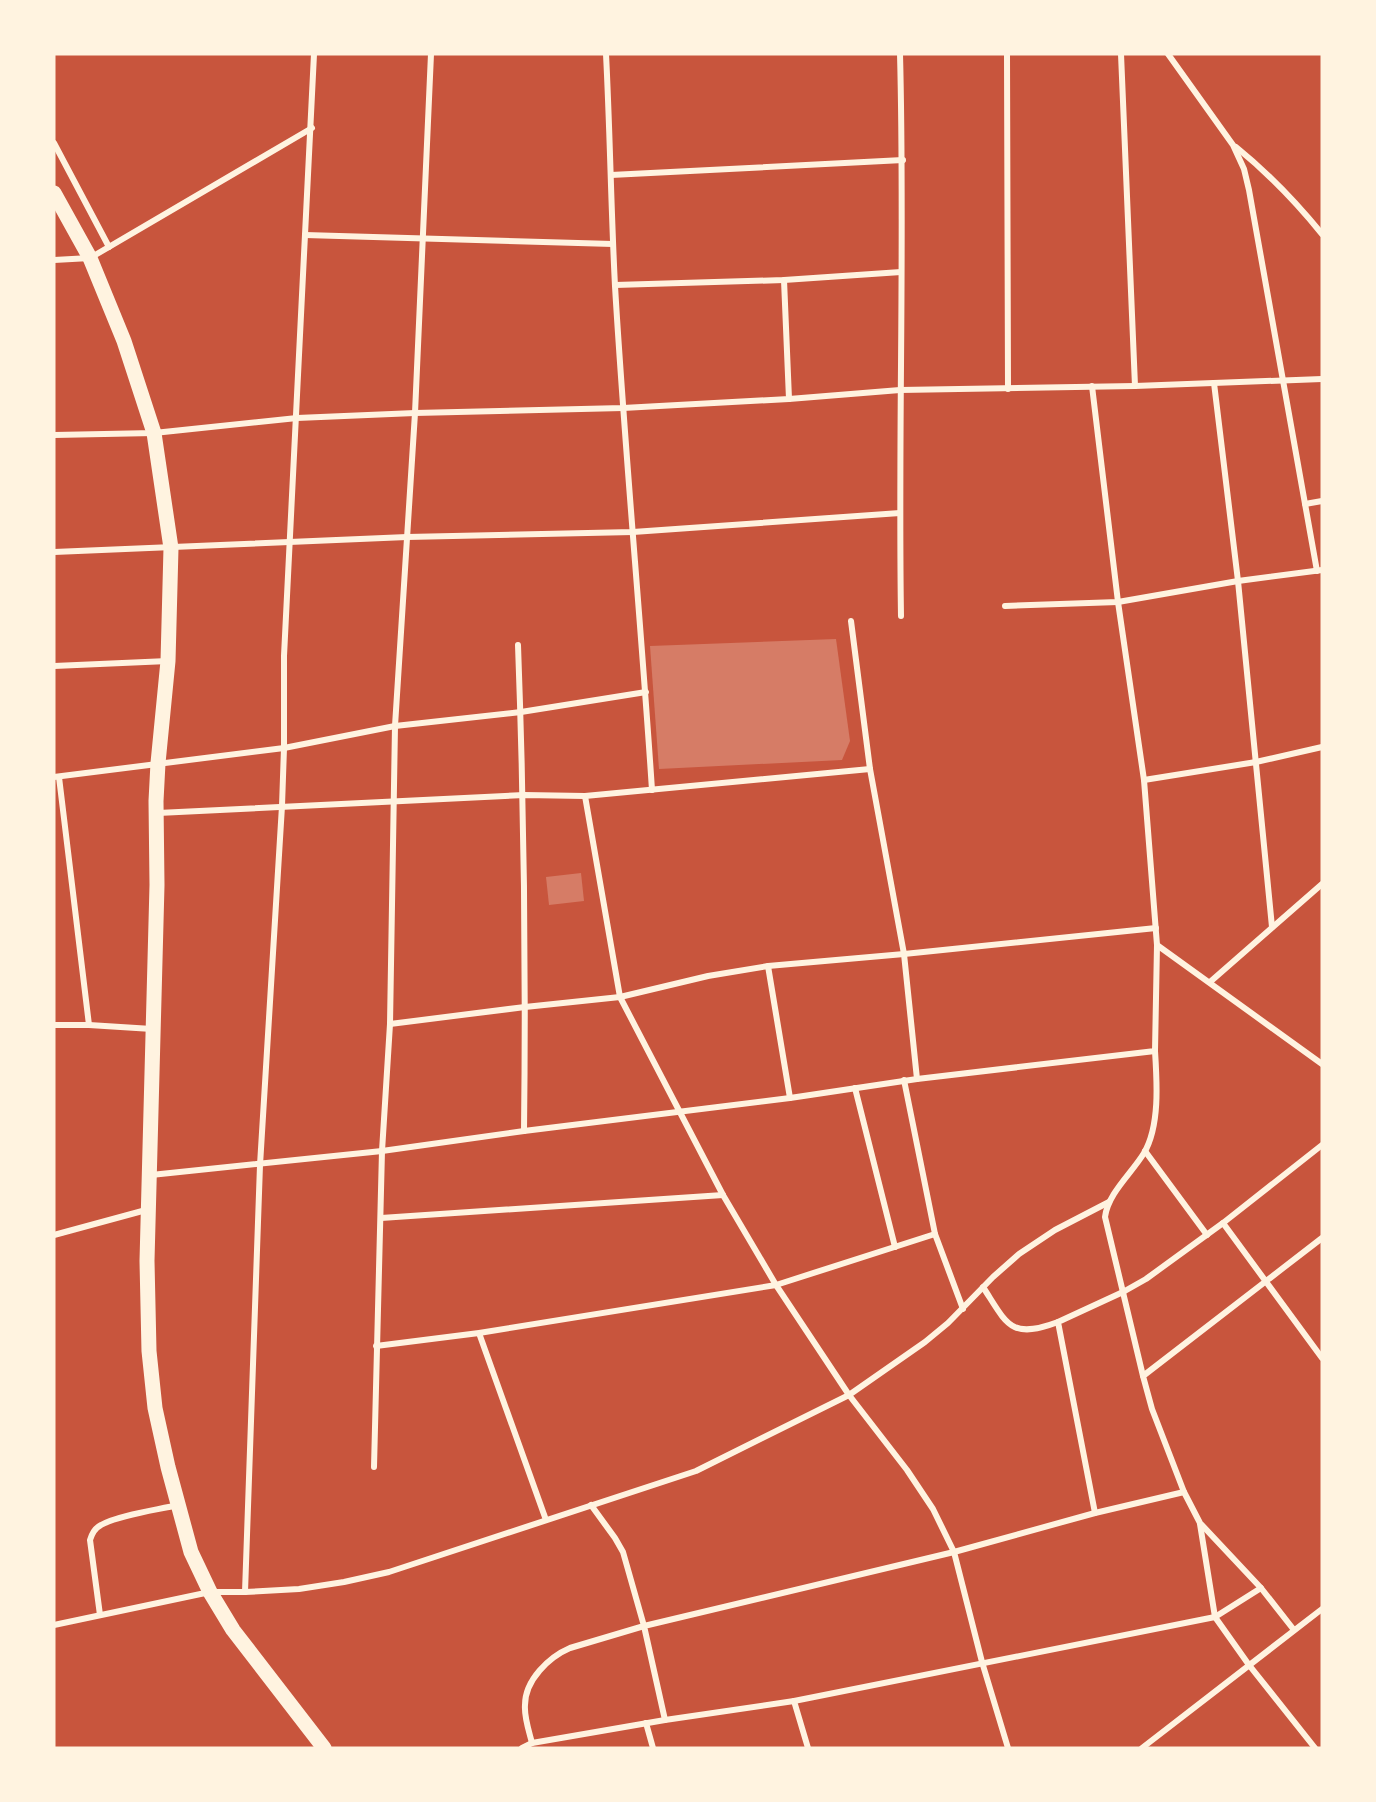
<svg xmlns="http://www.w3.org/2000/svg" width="1376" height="1802" font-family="'Times New Roman',serif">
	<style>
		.building { fill: #d67c66 }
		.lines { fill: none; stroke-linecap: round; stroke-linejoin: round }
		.minor { stroke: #fff3e0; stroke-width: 6 }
		.primary { stroke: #fff3e0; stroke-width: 15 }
	</style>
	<rect width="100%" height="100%" fill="#c8553d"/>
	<g class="building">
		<polygon points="836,639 850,741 842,760 659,769 650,646"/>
		<polygon points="581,873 584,901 549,905 546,877"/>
	</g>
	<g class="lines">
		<g class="minor">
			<path d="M606 54C610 131 611 209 615 286 625 454 641 622 652 790"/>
			<path d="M900 54C905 241 898 429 901 616"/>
			<polyline points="1007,54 1008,389"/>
			<polyline points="1121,54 1135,386"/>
			<polyline points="1168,54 1233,145 1244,169 1249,190 1317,571"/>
			<polyline points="54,143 109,247"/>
			<path d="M1236 147C1268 173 1296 202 1322 234"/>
			<polyline points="611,175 903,160"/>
			<polyline points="305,235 613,244"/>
			<polyline points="54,260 90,258 312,128"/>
			<polyline points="784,280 789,399"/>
			<polyline points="615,285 784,280 901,272"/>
			<polyline points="1214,383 1238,581 1272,927"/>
			<polyline points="1092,386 1118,602 1144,780 1157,945 1322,1064"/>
			<polyline points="54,435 154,433 297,418 415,413 623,408 789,399 900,390 1135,386 1322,379"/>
			<polyline points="1305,504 1322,501"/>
			<polyline points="54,552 407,537 633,532 900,513"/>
			<polyline points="1005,606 1118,602 1238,581 1322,570"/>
			<path d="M518 645C524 807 526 969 524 1131"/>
			<polyline points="54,666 168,661"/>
			<polyline points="54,777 284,748 395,726 521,712 646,692"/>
			<polyline points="59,777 89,1025"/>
			<polyline points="1144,780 1256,762 1322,747"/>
			<polyline points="585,796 620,997 723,1195 776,1285 849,1395 907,1470 933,1509 954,1552 982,1662 1008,1748"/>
			<polyline points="158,813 524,795 585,796 870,769"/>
			<polyline points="768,966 790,1098"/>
			<polyline points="1210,982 1322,884"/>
			<polyline points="390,1024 525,1007 620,997 708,976 768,966 904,954 1156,928"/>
			<polyline points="54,1025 89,1025 152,1029"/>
			<polyline points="917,1079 1155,1051 1157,945"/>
			<polyline points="904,1080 935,1234 963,1309"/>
			<polyline points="855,1088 895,1247"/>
			<polyline points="1145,1151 1207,1235"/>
			<polyline points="151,1175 382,1151 524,1131 790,1098 917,1079 904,954 870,769 851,621"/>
			<polyline points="381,1218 723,1195"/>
			<polyline points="1223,1223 1322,1358"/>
			<polyline points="54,1235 146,1210"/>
			<path d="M983 1287C1007 1324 1010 1340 1058 1322"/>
			<polyline points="479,1333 546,1520"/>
			<polyline points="376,1346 479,1333 776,1285 935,1234"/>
			<path d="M1143 1376 1105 1217C1108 1193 1132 1173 1144 1153 1160 1126 1157 1082 1155 1051"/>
			<polyline points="374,1467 382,1151 390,1024 395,726 415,413 431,54"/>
			<polyline points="1095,1513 1058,1322 1123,1292 1146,1279 1223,1223 1322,1145"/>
			<polyline points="1200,1524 1215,1617 1249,1665 1315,1748"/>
			<polyline points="245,1592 260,1165 282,806 284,748 284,656 314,54"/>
			<path d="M100 1615 90 1540C92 1533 95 1528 101 1525 119 1515 157 1510 178 1505"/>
			<polyline points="54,1625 210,1592 245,1592 299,1589 344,1582 389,1572 696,1471 849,1395 925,1342 948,1323 993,1277 1019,1254 1055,1230 1109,1202"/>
			<polyline points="1294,1630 1261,1588 1200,1523 1184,1492 1152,1409 1143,1376 1322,1238"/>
			<polyline points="665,1720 644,1626 954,1552 1095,1513 1184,1492"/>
			<polyline points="646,1723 653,1748"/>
			<path d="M532 1743C529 1731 524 1717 525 1705 525 1680 549 1657 570 1648L644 1626 623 1552 615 1538 591 1505"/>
			<polyline points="522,1748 532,1743 665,1720 794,1701"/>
			<polyline points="808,1748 794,1701 1215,1617 1261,1588"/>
			<polyline points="1142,1748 1322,1609"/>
		</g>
		<polyline class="primary" points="54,193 90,258 124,341 154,433 171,548 168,661 158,763 156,801 157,885 147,1261 149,1351 155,1408 168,1467 191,1552 210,1592 233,1630 324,1748"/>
	</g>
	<rect width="1376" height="1802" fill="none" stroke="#fff3e0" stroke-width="111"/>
</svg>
